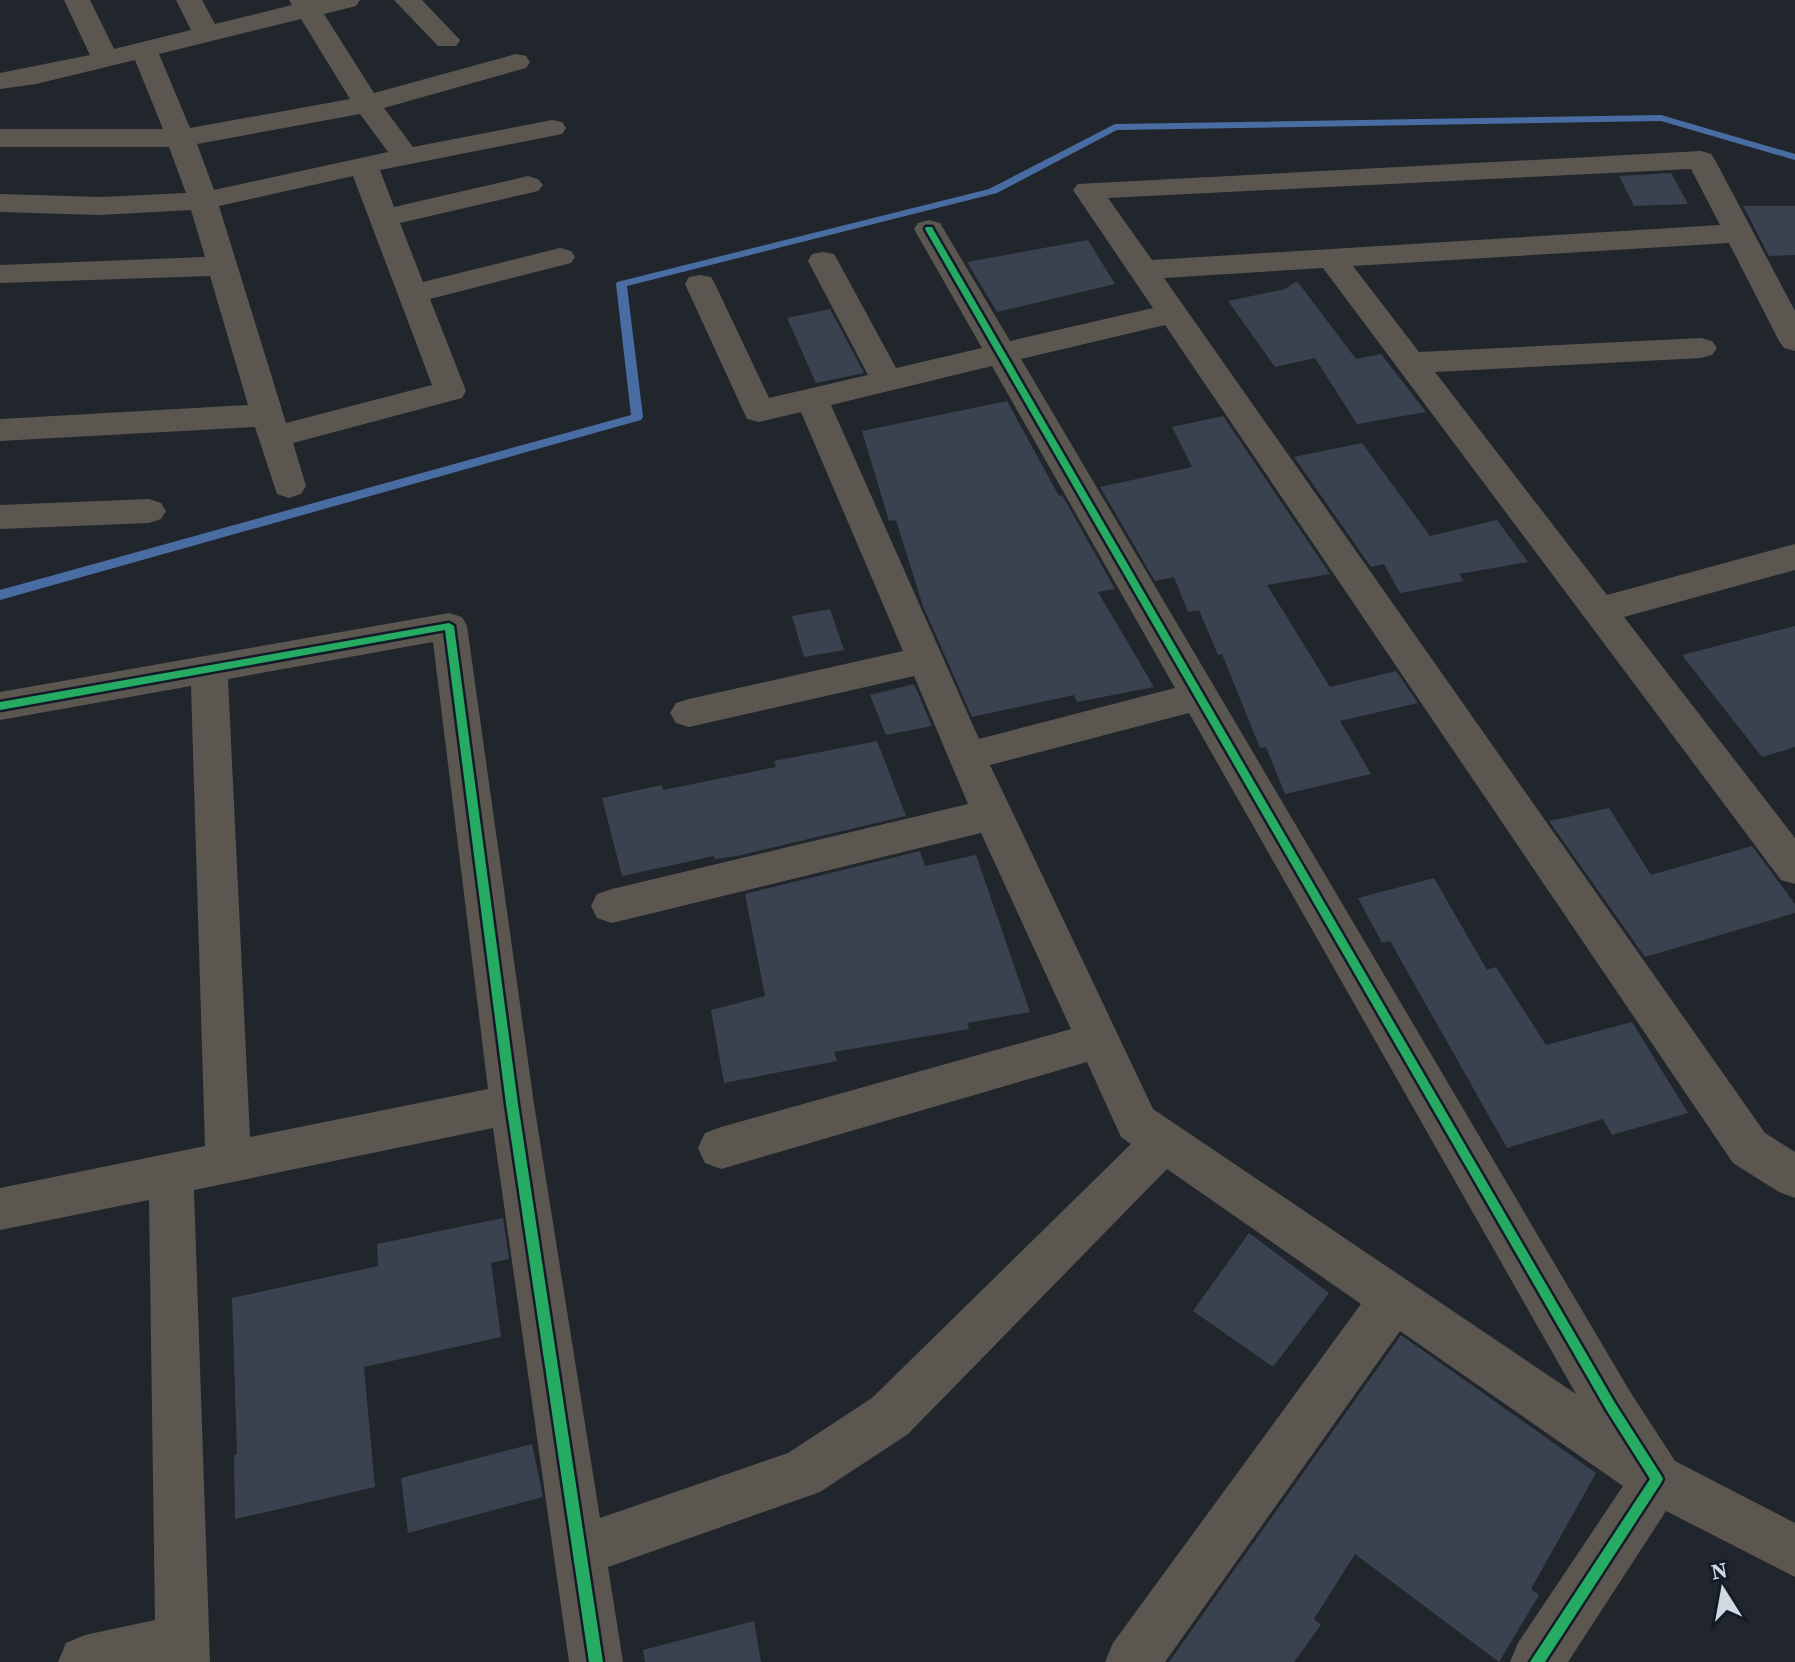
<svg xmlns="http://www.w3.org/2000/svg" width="1795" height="1662" font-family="'Source Serif 4',serif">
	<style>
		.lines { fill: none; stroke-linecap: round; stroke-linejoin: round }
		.stream { fill: #496ca2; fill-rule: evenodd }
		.building { fill: #39424e }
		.street { fill: #5b5750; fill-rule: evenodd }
		.cycleway-casing { stroke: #131b28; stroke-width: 5 }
		.cycleway { fill: #26ab63; fill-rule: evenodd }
	</style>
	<rect width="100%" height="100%" fill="#21262d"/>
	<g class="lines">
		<polygon class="stream" points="1661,115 1795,154 1795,160 1661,121 1117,130 997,193 627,286 643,417 641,420 0,600 0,590 631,415 616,284 617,282 989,189 1115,124"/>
	</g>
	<g class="building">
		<polygon points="1671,173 1688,204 1634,206 1619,176"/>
		<polygon points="1743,206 1795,206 1795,255 1769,256"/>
		<polygon points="1088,240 1115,284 997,312 967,262"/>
		<polygon points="1297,281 1356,359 1381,354 1426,412 1357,424 1315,358 1275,367 1228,301 1285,289"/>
		<polygon points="830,309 864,373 816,383 787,318"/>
		<polygon points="1007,401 1059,496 1062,495 1115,589 1098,592 1154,687 1077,702 1074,695 972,717 923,606 896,520 889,521 862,431"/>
		<polygon points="1223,416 1330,574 1267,585 1330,687 1396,671 1418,703 1340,721 1371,774 1285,794 1266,747 1260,748 1222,654 1218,655 1199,610 1188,612 1174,577 1155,581 1100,487 1192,467 1172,427"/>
		<polygon points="1362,443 1430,536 1497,520 1528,562 1459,574 1464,581 1400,593 1384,564 1371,567 1294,457"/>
		<polygon points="830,609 844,650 804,657 792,616"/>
		<polygon points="1795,626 1795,747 1762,757 1682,655"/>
		<polygon points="914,684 932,726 886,735 870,695"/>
		<polygon points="877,741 906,816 737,856 715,859 714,856 622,876 602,798 662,785 663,790 776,767 774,761"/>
		<polygon points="1609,808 1651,875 1752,846 1795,904 1795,913 1645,957 1549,821"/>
		<polygon points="920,851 925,866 976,855 1030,1012 967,1023 969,1029 834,1052 837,1061 724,1083 711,1010 765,996 745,894"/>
		<polygon points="1434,878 1487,970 1496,967 1546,1045 1632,1022 1688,1113 1612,1135 1603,1119 1507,1148 1390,941 1382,943 1358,898"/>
		<polygon points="503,1218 509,1259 491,1263 501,1337 364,1367 375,1487 235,1519 234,1455 237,1454 232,1298 378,1266 377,1244"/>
		<polygon points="1249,1233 1329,1293 1273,1367 1193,1311"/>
		<polygon points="1401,1335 1596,1473 1531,1589 1539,1595 1499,1662 1355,1554 1314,1619 1321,1625 1294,1662 1169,1662"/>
		<polygon points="532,1444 543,1497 408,1533 401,1478"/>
		<polygon points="754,1621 761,1662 645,1662 643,1650"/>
	</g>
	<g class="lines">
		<g class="street">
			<path d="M64 0H90L114 49 191 30 176 0H202L215 24 292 5 289 0H360L356 6 324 14 374 93 516 54 526 56 530 62 526 68 384 108 413 147 552 120 562 122 566 128 562 134 380 170 394 207 528 176 538 179 543 185 538 191 400 223 423 282 560 248 571 251 575 257 571 263 430 299 466 391 462 398 293 443 306 486 301 494 289 498 277 494 255 427 0 441V419L248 405 210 276 0 283V265L205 257 191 210 100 215 0 212V194L100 197 186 193 169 147H0V129H163L135 60 36 84 0 89V73L90 55ZM301 19 350 99 190 128 159 54ZM360 114 388 152 214 190 197 144ZM353 176 432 385 286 423 219 206Z"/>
			<polygon points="394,0 422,0 460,40 456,46 438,46"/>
			<path d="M1701 151 1711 154 1715 160 1795 311V351L1784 348 1779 341 1729 243 1353 266 1419 352 1701 338 1712 341 1717 348 1712 355 1701 358 1435 372 1607 595 1795 544V570L1624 617 1795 838V884L1781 880 1323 268 1164 278 1765 1133 1795 1152V1198L1779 1192 1733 1163 1165 325 1021 359 1629 1390 1675 1461 1795 1523V1577L1666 1511 1568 1662H1510L1518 1643 1623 1486 1400 1331 1165 1662H1105L1113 1643 1361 1304 1167 1169 908 1434 820 1492 608 1567 623 1662H569L493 1128 194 1190 210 1662H58L66 1643 85 1635 155 1620 149 1200 0 1230V1188L205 1146 191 686 0 720V692L449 613 462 617 467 626 534 1104 600 1518 788 1453 872 1398 1131 1144 1121 1137 1087 1062 721 1169 705 1163 698 1148 705 1133 721 1127 1071 1029 981 833 612 923 597 918 591 906 597 894 612 889 968 804 914 676 689 727 676 723 670 713 676 703 689 699 903 651 801 412 759 422 747 419 685 284 689 277 700 275 711 277 715 284 769 398 868 375 808 261 812 254 823 252 834 254 838 261 896 368 982 348 914 229 918 223 929 220 940 223 1010 341 1153 308 1073 190 1078 184ZM1691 169 1720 225 1152 260 1108 198ZM992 366 1175 688 979 739 831 405ZM433 642 488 1089 250 1137 228 679ZM1189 713 1576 1394 1153 1109 990 765Z"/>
			<polygon points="149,499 161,503 166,511 161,519 149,523 0,529 0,505"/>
		</g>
		<defs>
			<g id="cycleway">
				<polygon points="926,227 932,227 933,229 1615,1403 1661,1475 1663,1479 1661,1483 1545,1662 1530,1662 1650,1479 1607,1411 925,229"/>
				<polygon points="449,623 454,626 518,1104 603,1662 589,1662 506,1104 445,630 0,710 0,702"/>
			</g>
		</defs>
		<use href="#cycleway" class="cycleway-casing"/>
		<use href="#cycleway" class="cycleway"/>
	</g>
	<g transform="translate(1723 1590) rotate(349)" stroke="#131b28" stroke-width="6" paint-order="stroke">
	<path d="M0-6L14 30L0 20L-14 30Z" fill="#d2d8e1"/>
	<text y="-12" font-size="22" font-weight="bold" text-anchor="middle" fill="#d2d8e1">N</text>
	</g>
</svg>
